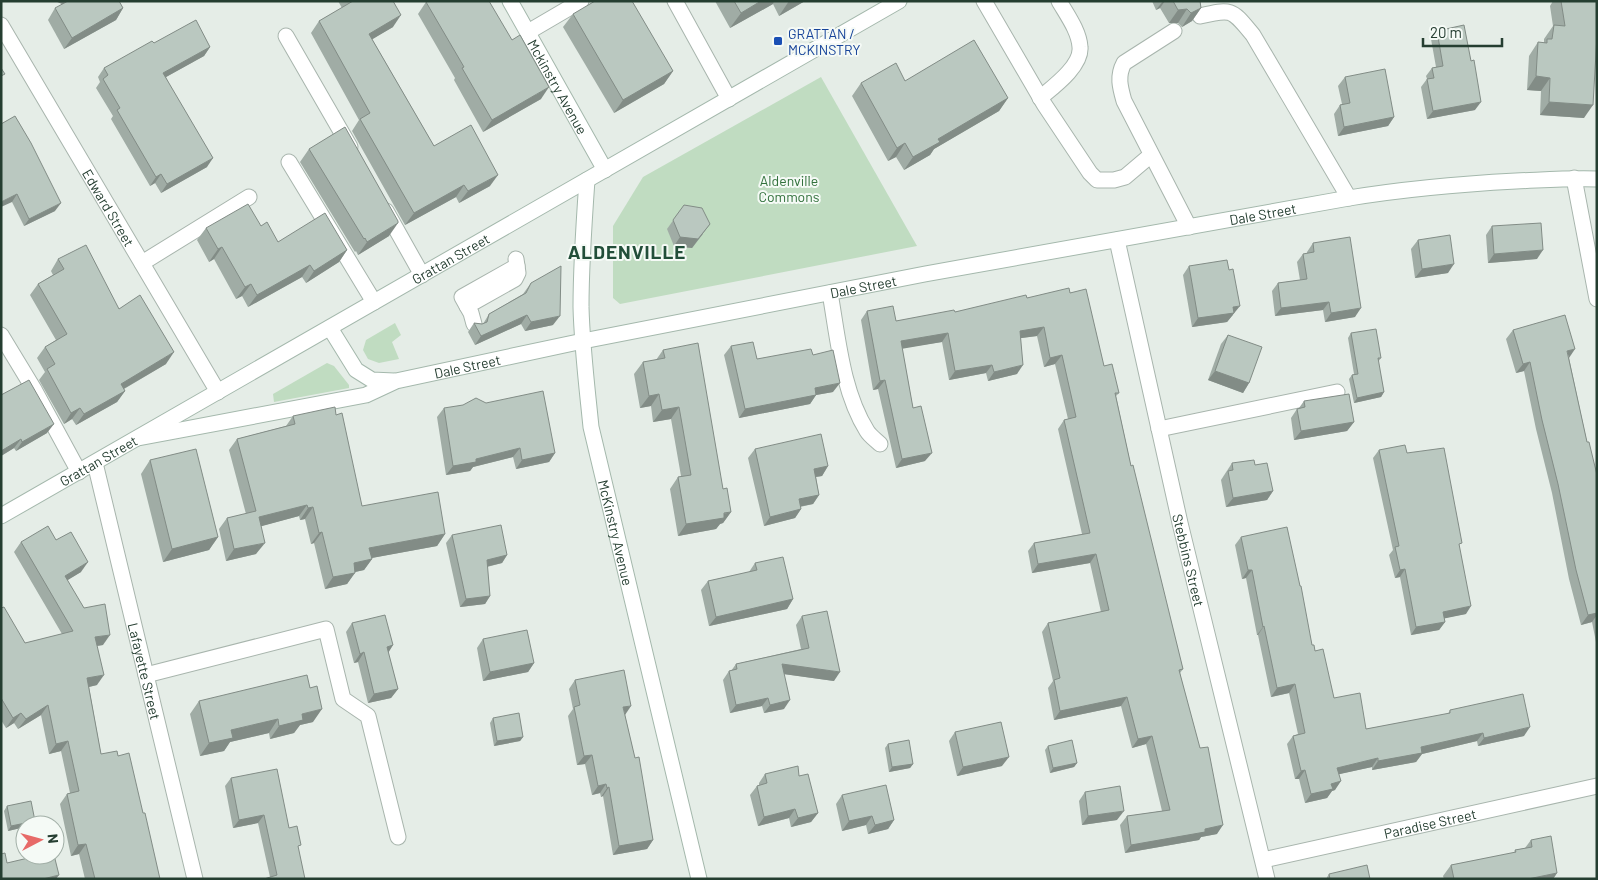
<svg xmlns="http://www.w3.org/2000/svg" width="1598" height="880" font-family="Barlow,sans-serif">
	<style>
		.green { fill: #c0dcc1 }
		.lines { fill: none; stroke-linecap: round; stroke-linejoin: round }
		.lane-casing { stroke: #a8b5ad; stroke-width: 17 }
		.street-casing { stroke: #a8b5ad; stroke-width: 17 }
		.secondary-casing { stroke: #a4b8ac; stroke-width: 17 }
		.lane { stroke: #fff; stroke-width: 15 }
		.street { stroke: #fff; stroke-width: 15 }
		.secondary { stroke: #fff; stroke-width: 15 }
		.wall { fill: #a0aca5 }
		.shaded-wall { fill: #828c86 }
		.building { fill: #bac8c0; stroke: #828c86 }
		.transit-dot { fill: #1a4fb4; stroke: #f5faf6; stroke-width: 2 }
		.labels { text-anchor: middle; dominant-baseline: central; stroke-width: 4; stroke-linejoin: round; paint-order: stroke }
		.transit-label { font-size: 14px; fill: #164399; stroke: #f5faf6; text-anchor: start }
		.street-label { font-size: 14px; fill: #253e31; stroke: #f5faf6 }
		.park-label { font-size: 14px; fill: #32713c; stroke: #f5faf6 }
		.district-label { font-size: 19px; font-weight: bold; letter-spacing: 1px; fill: #224e39; stroke: #f5faf6 }
	</style>
	<rect width="100%" height="100%" fill="#e5ede7"/>
	<g class="green">
		<polygon points="821,77 917,246 620,304 613,298 613,226 643,177"/>
		<polygon points="395,323 401,335 392,342 399,359 379,363 368,359 363,350 366,340"/>
		<polygon points="327,363 334,366 349,385 349,388 274,402 273,394"/>
	</g>
	<g class="lines">
		<defs>
			<g id="lane">
				<polyline points="675,1 729,99"/>
				<polyline points="984,1 1044,104 1090,173 1097,180 1114,180 1125,177 1151,155"/>
				<path d="M1200 16C1233 8 1232 10 1253 35L1349 198"/>
				<path d="M1174 31 1124 63C1117 76 1120 87 1124 101L1189 227"/>
				<polyline points="528,32 581,1"/>
				<polyline points="286,36 350,147"/>
				<path d="M1040 98C1053 87 1082 66 1080 47 1079 31 1067 15 1059 1"/>
				<polyline points="289,162 374,302"/>
				<polyline points="386,211 422,275"/>
				<polyline points="142,263 249,197"/>
				<path d="M830 293C838 338 842 391 867 431 870 436 876 440 880 444"/>
				<polyline points="467,306 515,279 518,273 516,259"/>
				<polyline points="474,324 471,313 462,297 517,266"/>
				<polyline points="1,335 35,391 79,472"/>
				<polyline points="1159,429 1337,392"/>
				<polyline points="146,675 326,629 343,699 368,716 398,837"/>
			</g>
			<g id="street">
				<path id="s1" d="M1 25 218 392"/>
				<polyline points="1574,178 1597,299"/>
				<path id="s2" d="M1117 240 1180 523 1267 879"/>
				<path id="s3" d="M95 463 195 879"/>
				<path id="s4" d="M1263 860 1597 786"/>
			</g>
			<g id="secondary">
				<path id="s5" d="M510 1 605 170"/>
				<path id="s6" d="M587 180C584 222 581 265 581 307 582 347 587 387 591 427L699 879"/>
				<polyline points="330,328 356,370 372,380 394,381"/>
				<path id="s7" d="M138 438 366 395 396 381 583 341 925 274 1349 198C1404 189 1460 184 1516 181 1543 180 1570 178 1597 179"/>
				<path id="s8" d="M1 516 899 1"/>
			</g>
		</defs>
		<use href="#lane" class="lane-casing"/>
		<use href="#street" class="street-casing"/>
		<use href="#secondary" class="secondary-casing"/>
		<use href="#lane" class="lane"/>
		<use href="#street" class="street"/>
		<use href="#secondary" class="secondary"/>
	</g>
	<g class="wall">
		<polygon points="338,1 393,1 393,27 372,39 434,146 490,186 459,203 456,197 405,225 352,131 359,120 311,33 319,21 342,8"/>
		<polygon points="715,1 805,1 779,16 773,4 730,28"/>
		<polygon points="1152,1 1200,1 1201,8 1192,21 1182,27 1178,23 1169,23 1160,8 1156,10"/>
		<polygon points="1553,1 1597,1 1584,118 1540,115 1541,91 1527,90 1529,56 1538,42 1544,43 1544,39 1553,26 1550,6"/>
		<polygon points="426,2 541,99 483,132 454,80 455,78 418,14"/>
		<polygon points="55,8 123,8 116,20 64,49 48,20"/>
		<polygon points="573,14 673,71 664,84 614,113 563,27"/>
		<polygon points="1437,31 1475,110 1427,119 1421,87 1427,79 1426,76 1432,68 1436,67 1431,39"/>
		<polygon points="154,43 210,47 204,56 166,77 207,167 161,193 155,183 150,186 111,119 113,116 96,88 100,82 98,77 104,68"/>
		<polygon points="1345,77 1394,117 1388,126 1338,136 1334,114 1340,105 1342,104 1338,86"/>
		<polygon points="905,81 1008,98 999,111 934,149 930,155 904,170 896,157 888,161 852,96 861,83"/>
		<polygon points="1,124 55,211 24,226 12,202"/>
		<polygon points="309,149 389,236 358,255 356,251 355,252 300,162"/>
		<polygon points="684,205 703,234 692,248 674,246 667,229"/>
		<polygon points="261,226 278,242 347,250 339,262 306,283 302,277 248,307 242,296 236,299 214,259 209,262 197,240 206,228"/>
		<polygon points="1492,226 1537,259 1488,263 1486,235"/>
		<polygon points="1418,240 1448,273 1415,278 1411,249"/>
		<polygon points="1313,243 1355,317 1325,322 1323,310 1275,316 1272,291 1278,283 1300,280 1297,262 1303,254 1307,253 1307,252"/>
		<polygon points="58,259 119,309 166,364 124,389 125,391 117,402 76,425 72,419 64,424 39,380 45,372 37,358 45,347 56,340 30,295 38,284 53,275 51,271"/>
		<polygon points="1189,266 1233,315 1232,316 1227,322 1192,327 1183,275"/>
		<polygon points="531,283 553,325 525,331 521,324 475,345 468,332 474,323 483,324 489,314 523,294"/>
		<polygon points="1070,293 1104,366 1119,393 1116,396 1131,466 1183,669 1180,673 1217,834 1201,837 1199,840 1125,853 1120,825 1127,816 1162,811 1146,744 1132,748 1121,706 1054,720 1048,688 1053,681 1042,632 1048,623 1101,612 1090,563 1032,573 1028,551 1034,543 1082,534 1058,429 1064,420 1068,419 1055,364 1044,367 1037,336 1021,338 1017,374 988,381 986,373 949,380 942,342 902,348 913,408 925,461 896,468 878,389 873,390 861,320 867,311 896,321 955,312 1027,298"/>
		<polygon points="1513,330 1569,358 1587,442 1597,475 1597,647 1592,622 1581,625 1569,579 1552,493 1536,429 1524,371 1516,373 1506,339"/>
		<polygon points="1351,333 1381,358 1378,362 1384,392 1381,397 1354,403 1349,379 1352,375 1354,374 1348,338"/>
		<polygon points="1228,335 1249,383 1243,393 1208,380 1221,344"/>
		<polygon points="731,346 757,359 813,355 833,392 816,395 810,404 739,418 724,355"/>
		<polygon points="663,350 723,489 731,512 723,523 720,524 716,529 678,536 670,489 678,477 681,476 671,419 653,422 651,406 640,408 634,374 643,362 656,360"/>
		<polygon points="1,395 47,433 16,451 14,448 1,456"/>
		<polygon points="1304,401 1354,422 1347,431 1294,440 1291,418 1297,409 1299,408"/>
		<polygon points="444,408 555,453 549,462 516,469 513,457 473,467 470,471 446,475 437,417"/>
		<polygon points="293,416 362,506 445,534 437,546 371,558 372,559 364,570 355,572 347,584 325,589 314,543 311,544 305,519 300,520 299,516 261,526 256,554 226,561 219,529 227,518 246,514 229,450 237,439 286,426"/>
		<polygon points="755,449 828,466 822,476 816,477 819,495 813,504 800,507 801,509 795,518 764,526 748,458"/>
		<polygon points="1379,450 1459,546 1466,614 1444,618 1445,622 1439,630 1411,635 1400,577 1395,578 1389,555 1393,550 1373,458"/>
		<polygon points="150,460 218,537 209,550 163,562 141,474"/>
		<polygon points="1232,463 1255,465 1273,491 1267,500 1226,507 1221,480"/>
		<polygon points="452,535 507,555 502,563 487,567 490,596 485,604 460,607 446,543"/>
		<polygon points="1241,537 1312,645 1334,698 1366,729 1448,714 1450,710 1524,736 1478,746 1477,741 1422,754 1416,762 1372,770 1372,767 1339,774 1335,790 1332,791 1327,798 1305,803 1299,779 1295,779 1287,744 1293,736 1298,734 1289,693 1271,697 1258,635 1257,635 1246,578 1242,579 1235,545"/>
		<polygon points="56,540 81,572 67,580 103,645 97,646 97,685 89,687 101,754 118,756 143,813 160,879 85,879 79,854 71,856 60,804 67,794 70,793 61,751 49,754 41,715 18,729 14,723 6,728 1,720 1,608 25,643 62,634 14,552 21,542"/>
		<polygon points="755,563 793,599 787,609 709,626 701,590 708,581 749,572"/>
		<polygon points="802,616 834,681 784,674 784,709 764,713 762,706 730,713 723,680 729,671 731,671 736,664 801,649 796,625"/>
		<polygon points="352,623 393,645 388,652 398,689 391,698 368,703 358,662 354,663 346,632"/>
		<polygon points="483,639 534,663 528,672 483,681 477,648"/>
		<polygon points="575,680 625,715 653,840 647,849 613,855 603,796 601,797 600,793 592,795 585,764 577,765 568,716 573,709 569,689"/>
		<polygon points="199,701 313,722 300,725 294,733 270,739 269,733 230,742 224,751 200,756 190,714"/>
		<polygon points="493,718 523,737 520,741 494,746 490,723"/>
		<polygon points="955,732 1002,766 957,776 949,741"/>
		<polygon points="888,744 913,764 910,768 889,772 885,748"/>
		<polygon points="1048,746 1077,763 1074,767 1050,773 1045,750"/>
		<polygon points="765,774 799,776 818,813 811,822 791,827 789,818 758,826 750,795 757,786 759,785 759,783"/>
		<polygon points="231,778 289,828 298,850 305,879 270,877 258,823 233,828 225,786"/>
		<polygon points="1085,792 1117,820 1082,825 1079,801"/>
		<polygon points="842,795 894,820 888,829 868,834 866,825 842,831 836,804"/>
		<polygon points="7,806 35,821 32,825 25,825 25,827 8,831 4,811"/>
		<polygon points="1531,840 1557,873 1553,879 1444,879 1443,876 1451,865 1514,853 1515,850 1525,848"/>
		<polygon points="1329,874 1370,879 1326,879"/>
	</g>
	<g class="shaded-wall">
		<polygon points="55,1 74,1 69,7"/>
		<polygon points="761,1 774,1 773,4 730,28 741,13"/>
		<polygon points="789,1 805,1 779,16"/>
		<polygon points="1163,1 1165,1 1160,8 1156,10"/>
		<polygon points="123,8 116,20 64,49 72,38"/>
		<polygon points="1201,8 1192,21 1182,27 1191,13"/>
		<polygon points="1187,9 1178,23 1169,23 1178,10"/>
		<polygon points="401,15 393,27 361,46 369,34"/>
		<polygon points="210,47 204,56 157,82 163,73"/>
		<polygon points="673,71 664,84 614,113 623,100"/>
		<polygon points="1536,76 1550,78 1541,91 1527,90"/>
		<polygon points="549,87 541,99 483,132 492,120"/>
		<polygon points="1008,98 999,111 934,149 930,155 904,170 913,157 938,139"/>
		<polygon points="1481,102 1475,110 1427,119 1433,111"/>
		<polygon points="1549,102 1593,105 1584,118 1540,115"/>
		<polygon points="1394,117 1388,126 1338,136 1344,127"/>
		<polygon points="905,143 896,157 888,161 897,148"/>
		<polygon points="213,158 207,167 161,193 167,184"/>
		<polygon points="161,174 155,183 150,186 156,177"/>
		<polygon points="498,175 490,186 459,203 468,191"/>
		<polygon points="464,185 456,197 405,225 414,213"/>
		<polygon points="17,194 12,202 1,207 1,202"/>
		<polygon points="61,203 55,211 24,226 29,219"/>
		<polygon points="398,223 389,236 358,255 367,242"/>
		<polygon points="710,224 692,248 674,246 680,237"/>
		<polygon points="222,247 214,259 209,262 218,249"/>
		<polygon points="347,250 339,262 306,283 314,271"/>
		<polygon points="1543,250 1537,259 1488,263 1494,254"/>
		<polygon points="1454,264 1448,273 1415,278 1422,269"/>
		<polygon points="310,265 302,277 248,307 257,295"/>
		<polygon points="251,284 242,296 236,299 245,287"/>
		<polygon points="1329,302 1323,310 1275,316 1281,308"/>
		<polygon points="1240,306 1227,322 1192,327 1198,318 1233,307"/>
		<polygon points="1361,308 1355,317 1325,322 1331,313"/>
		<polygon points="527,315 521,324 475,345 481,336"/>
		<polygon points="560,316 553,325 525,331 531,322"/>
		<polygon points="1044,327 1037,336 1014,339 1020,331"/>
		<polygon points="948,333 942,342 895,350 901,341"/>
		<polygon points="1575,349 1569,358 1567,351"/>
		<polygon points="174,352 166,364 113,395 121,384"/>
		<polygon points="1062,355 1055,364 1044,367 1050,358"/>
		<polygon points="1530,362 1524,371 1516,373 1523,364"/>
		<polygon points="992,365 986,373 949,380 955,371"/>
		<polygon points="1023,365 1017,374 988,381 994,372"/>
		<polygon points="1215,371 1249,383 1243,393 1208,380"/>
		<polygon points="885,380 878,389 873,390 880,381"/>
		<polygon points="840,383 833,392 816,395 810,404 739,418 745,409 815,388"/>
		<polygon points="125,391 117,402 76,425 84,414"/>
		<polygon points="1384,392 1381,397 1354,403 1357,398"/>
		<polygon points="659,394 651,406 640,408 649,396"/>
		<polygon points="679,407 671,419 653,422 662,410"/>
		<polygon points="80,408 72,419 64,424 71,413"/>
		<polygon points="1354,422 1347,431 1294,440 1301,431"/>
		<polygon points="54,424 47,433 16,451 22,442"/>
		<polygon points="21,439 14,448 1,456 1,451"/>
		<polygon points="520,448 513,457 473,467 470,471 446,475 453,466 476,459"/>
		<polygon points="555,453 549,462 516,469 522,460"/>
		<polygon points="932,453 925,461 896,468 902,459"/>
		<polygon points="828,466 822,476 808,478 814,469"/>
		<polygon points="1273,491 1267,500 1226,507 1233,498"/>
		<polygon points="819,495 813,504 792,508 799,499"/>
		<polygon points="307,505 299,516 251,529 259,517"/>
		<polygon points="313,507 305,519 300,520 308,508"/>
		<polygon points="801,509 795,518 764,526 770,517"/>
		<polygon points="731,512 723,523 720,524 716,529 678,536 686,524"/>
		<polygon points="322,532 314,543 311,544 319,533"/>
		<polygon points="445,534 437,546 361,560 369,548"/>
		<polygon points="218,537 209,550 163,562 172,549"/>
		<polygon points="265,543 256,554 226,561 234,549"/>
		<polygon points="1096,554 1090,563 1032,573 1038,564"/>
		<polygon points="507,555 502,563 481,568 487,560"/>
		<polygon points="372,559 364,570 346,574 354,563"/>
		<polygon points="88,562 81,572 58,586 65,576"/>
		<polygon points="1405,569 1400,577 1395,578 1400,570"/>
		<polygon points="1248,570 1252,570 1246,578 1242,579"/>
		<polygon points="355,573 347,584 325,589 333,577"/>
		<polygon points="490,596 485,604 460,607 466,599"/>
		<polygon points="793,599 787,609 709,626 716,617"/>
		<polygon points="1471,606 1466,614 1437,620 1443,612"/>
		<polygon points="1597,613 1597,615 1592,622 1581,625 1588,615"/>
		<polygon points="1445,622 1439,630 1411,635 1416,627"/>
		<polygon points="1264,626 1258,635 1257,635 1263,627"/>
		<polygon points="110,635 103,645 88,647 95,637"/>
		<polygon points="393,645 387,655 387,647"/>
		<polygon points="364,652 358,662 354,663 360,654"/>
		<polygon points="534,663 528,672 483,681 490,672"/>
		<polygon points="782,664 840,672 834,681 776,673"/>
		<polygon points="104,675 97,685 80,689 87,678"/>
		<polygon points="1295,684 1289,693 1271,697 1277,688"/>
		<polygon points="398,689 391,698 368,703 374,694"/>
		<polygon points="1127,697 1121,706 1054,720 1060,711"/>
		<polygon points="768,698 762,706 730,713 736,705"/>
		<polygon points="790,700 784,709 764,713 770,705"/>
		<polygon points="48,705 41,715 18,729 26,719"/>
		<polygon points="631,706 625,715 623,707"/>
		<polygon points="322,709 313,722 300,725 294,733 270,739 279,726 302,714"/>
		<polygon points="21,713 14,723 6,728 13,718"/>
		<polygon points="278,719 269,733 230,742 224,751 200,756 209,743 231,730"/>
		<polygon points="1530,727 1524,736 1478,746 1484,738"/>
		<polygon points="1483,733 1477,741 1422,754 1416,762 1372,770 1378,761 1421,747"/>
		<polygon points="1152,736 1146,744 1132,748 1138,739"/>
		<polygon points="523,737 520,741 494,746 497,741"/>
		<polygon points="68,741 61,751 49,754 56,744"/>
		<polygon points="592,755 585,764 577,765 584,756"/>
		<polygon points="1009,757 1002,766 957,776 963,767"/>
		<polygon points="1378,758 1372,767 1331,776 1337,768"/>
		<polygon points="1077,763 1074,767 1050,773 1053,768"/>
		<polygon points="913,764 910,768 889,772 892,767"/>
		<polygon points="1305,770 1299,779 1295,779 1301,771"/>
		<polygon points="1341,781 1335,790 1332,791 1327,798 1305,803 1311,794 1331,784"/>
		<polygon points="606,784 600,793 592,795 598,786"/>
		<polygon points="609,787 603,796 601,797 607,788"/>
		<polygon points="795,809 789,818 758,826 764,817"/>
		<polygon points="1124,811 1117,820 1082,825 1088,816"/>
		<polygon points="818,813 811,822 791,827 798,818"/>
		<polygon points="264,815 258,823 233,828 239,820"/>
		<polygon points="872,816 866,825 842,831 849,821"/>
		<polygon points="894,820 888,829 868,834 875,825"/>
		<polygon points="35,821 32,825 25,825 25,827 8,831 11,826"/>
		<polygon points="1223,825 1217,834 1201,837 1199,840 1125,853 1131,845"/>
		<polygon points="653,840 647,849 613,855 619,846"/>
		<polygon points="86,844 79,854 71,856 78,845"/>
		<polygon points="1557,873 1553,879 1528,879"/>
		<polygon points="59,875 56,879 43,879"/>
	</g>
	<g class="building">
		<polygon points="68,1 119,1 123,8 72,38 55,8"/>
		<polygon points="353,1 393,1 401,15 369,34 434,146 471,125 498,175 468,191 464,185 414,213 360,119 370,113 319,21"/>
		<polygon points="428,1 489,1 512,40 520,35 549,87 492,120 462,68 464,67 426,2"/>
		<polygon points="595,1 632,1 673,71 623,100 573,14"/>
		<polygon points="734,1 761,1 741,13"/>
		<polygon points="1173,1 1200,1 1201,8 1191,13 1187,9 1178,10"/>
		<polygon points="1561,1 1597,1 1597,35 1593,105 1549,102 1550,78 1536,76 1538,42 1547,43 1547,39 1552,39 1554,25 1565,26"/>
		<polygon points="196,20 210,47 163,73 213,158 167,184 161,174 156,177 117,110 120,108 103,79 108,75 104,68 152,41 154,43"/>
		<polygon points="1464,25 1471,61 1474,60 1481,102 1433,111 1427,79 1434,78 1432,68 1443,66 1437,31"/>
		<polygon points="974,40 1008,98 938,139 940,142 913,157 905,143 897,148 861,83 896,63 905,81"/>
		<polygon points="1,68 5,74 1,76"/>
		<polygon points="1385,69 1394,117 1344,127 1340,105 1350,103 1345,77"/>
		<polygon points="15,116 31,143 61,203 29,219 17,194 1,202 1,124"/>
		<polygon points="345,127 398,221 398,223 367,242 365,238 364,239 309,149"/>
		<polygon points="248,204 261,226 267,222 278,242 325,213 347,250 314,271 310,265 257,295 251,284 245,287 222,247 218,249 206,228"/>
		<polygon points="684,205 702,208 710,224 698,239 680,237 673,220"/>
		<polygon points="1541,223 1543,250 1494,254 1492,226"/>
		<polygon points="1450,235 1454,264 1422,269 1418,240"/>
		<polygon points="1350,237 1361,308 1331,313 1329,302 1281,308 1278,283 1307,279 1303,254 1314,252 1313,243"/>
		<polygon points="86,245 119,309 140,295 174,352 121,384 125,391 84,414 80,408 71,413 47,369 55,364 45,347 67,334 38,284 64,269 58,259"/>
		<polygon points="1227,260 1229,270 1233,269 1240,306 1233,307 1234,313 1198,318 1189,266"/>
		<polygon points="561,266 560,316 531,322 527,315 481,336 474,323 482,324 487,322 489,314 526,293 531,283"/>
		<polygon points="1069,288 1070,293 1086,289 1104,366 1112,364 1119,393 1115,393 1131,466 1133,465 1183,669 1179,670 1200,748 1208,747 1223,825 1205,829 1205,832 1131,845 1127,816 1170,810 1152,736 1138,739 1127,697 1060,711 1054,680 1060,678 1048,623 1109,610 1096,554 1038,564 1034,543 1090,533 1064,420 1076,417 1062,355 1050,358 1044,327 1020,331 1023,365 994,372 992,365 955,371 948,333 901,341 913,408 921,406 932,453 902,459 885,380 880,381 867,311 893,306 896,321 954,310 955,312 1026,295 1027,298"/>
		<polygon points="1565,315 1575,349 1567,351 1587,442 1589,442 1597,475 1597,613 1588,615 1576,570 1558,484 1542,420 1530,362 1523,364 1513,330"/>
		<polygon points="1376,329 1381,358 1378,358 1384,392 1357,398 1352,375 1358,374 1351,333"/>
		<polygon points="1228,335 1262,347 1249,383 1215,371"/>
		<polygon points="753,342 757,359 811,349 813,355 833,350 840,383 815,388 816,395 745,409 731,346"/>
		<polygon points="698,343 723,489 727,488 731,512 724,513 724,518 686,524 678,477 691,475 679,407 662,410 659,394 649,396 643,362 665,358 663,350"/>
		<polygon points="29,380 54,424 22,442 21,439 1,451 1,395"/>
		<polygon points="543,391 555,453 522,460 520,448 476,459 476,462 453,466 444,408 463,405 476,398 486,403"/>
		<polygon points="1349,394 1354,422 1301,431 1297,409 1305,407 1304,401"/>
		<polygon points="335,407 336,415 342,413 362,506 438,492 445,534 369,548 372,559 354,563 355,573 333,577 322,532 319,533 313,507 308,508 307,505 259,517 265,543 234,549 227,518 256,511 237,439 295,424 293,416"/>
		<polygon points="821,434 828,466 814,469 819,495 799,499 801,509 770,517 755,449"/>
		<polygon points="1405,445 1407,453 1444,448 1462,543 1459,544 1471,606 1443,612 1445,622 1416,627 1405,569 1400,570 1395,547 1399,546 1379,450"/>
		<polygon points="196,449 218,537 172,549 150,460"/>
		<polygon points="1254,460 1255,465 1267,463 1273,491 1233,498 1228,471 1233,470 1232,463"/>
		<polygon points="501,525 507,555 487,560 490,596 466,599 452,535"/>
		<polygon points="48,526 56,540 71,532 88,562 65,576 84,608 105,604 110,635 95,637 104,675 87,678 101,754 117,751 118,756 129,753 143,813 145,813 160,879 95,879 86,844 78,845 67,794 79,791 68,741 56,744 48,705 26,719 21,713 13,718 1,698 1,608 4,607 25,643 73,631 21,542"/>
		<polygon points="1287,527 1300,586 1301,586 1312,645 1314,645 1315,651 1323,649 1334,698 1360,693 1366,729 1450,713 1450,710 1523,694 1530,727 1484,738 1483,733 1421,747 1422,753 1378,761 1378,758 1337,768 1341,781 1331,784 1333,789 1311,794 1305,770 1301,771 1293,736 1305,733 1295,684 1277,688 1264,626 1263,627 1252,570 1248,570 1241,537"/>
		<polygon points="783,557 793,599 716,617 708,581 757,570 755,563"/>
		<polygon points="827,611 840,672 782,664 790,700 770,705 768,698 736,705 729,671 737,669 736,664 809,648 802,616"/>
		<polygon points="385,615 393,645 387,647 398,689 374,694 364,652 360,654 352,623"/>
		<polygon points="527,630 534,663 490,672 483,639"/>
		<polygon points="624,670 631,706 623,707 635,758 639,757 653,840 619,846 609,787 607,788 606,784 598,786 592,755 584,756 574,707 580,705 575,680"/>
		<polygon points="307,675 310,688 317,686 322,709 302,714 303,720 279,726 278,719 231,730 233,738 209,743 199,701"/>
		<polygon points="519,713 523,737 497,741 493,718"/>
		<polygon points="1001,722 1009,757 963,767 955,732"/>
		<polygon points="909,740 913,764 892,767 888,744"/>
		<polygon points="1072,740 1077,763 1053,768 1048,746"/>
		<polygon points="798,766 799,776 808,774 818,813 798,818 795,809 764,817 757,786 767,783 765,774"/>
		<polygon points="277,769 289,828 297,826 301,845 298,846 305,879 264,879 277,875 264,815 239,820 231,778"/>
		<polygon points="886,785 894,820 875,825 872,816 849,821 842,795"/>
		<polygon points="1120,786 1124,811 1088,816 1085,792"/>
		<polygon points="31,801 35,821 11,826 7,806"/>
		<polygon points="1551,836 1557,873 1528,879 1454,879 1451,865 1516,852 1515,850 1532,847 1531,840"/>
		<polygon points="5,853 7,863 41,855 54,855 59,875 43,879 1,879 1,854"/>
		<polygon points="1367,865 1370,879 1330,879 1329,874"/>
	</g>
	<rect class="transit-dot" x="773" y="36" width="10" height="10" rx="2.5"/>
	<g class="labels">
		<g class="transit-label">
			<text x="788" y="33">GRATTAN /<tspan x="788" dy="16">MCKINSTRY</tspan></text>
		</g>
		<g class="street-label">
			<text stroke="none"><textPath href="#s5" startOffset="98">Mckinstry Avenue</textPath></text>
			<text stroke="none"><textPath href="#s1" startOffset="212">Edward Street</textPath></text>
			<text stroke="none"><textPath href="#s7" startOffset="1148">Dale Street</textPath></text>
			<text stroke="none"><textPath href="#s8" startOffset="518">Grattan Street</textPath></text>
			<text stroke="none"><textPath href="#s7" startOffset="742">Dale Street</textPath></text>
			<text stroke="none"><textPath href="#s7" startOffset="338">Dale Street</textPath></text>
			<text stroke="none"><textPath href="#s8" startOffset="112">Grattan Street</textPath></text>
			<text stroke="none"><textPath href="#s6" startOffset="356">McKinstry Avenue</textPath></text>
			<text stroke="none"><textPath href="#s2" startOffset="328">Stebbins Street</textPath></text>
			<text stroke="none"><textPath href="#s3" startOffset="214">Lafayette Street</textPath></text>
			<text stroke="none"><textPath href="#s4" startOffset="171">Paradise Street</textPath></text>
		</g>
		<g class="park-label">
			<text x="789" y="180">Aldenville<tspan x="789" dy="16">Commons</tspan></text>
		</g>
		<g class="district-label">
			<text x="627" y="251">ALDENVILLE</text>
		</g>
	</g>
	<rect width="1598" height="880" fill="none" stroke="#253e31" stroke-width="5"/>
	<g transform="translate(40 840) rotate(84)"><circle r="24" fill="#f5faf6" stroke="#a2afa7"/>
	<path d="M0-4L9 19L0 12L-9 19Z" fill="#e76a68"/>
	<text y="-8" font-size="14" font-weight="bold" text-anchor="middle" fill="#253e31">N</text>
	</g>
	<path d="M1423 38v8h79v-8" fill="none" stroke="#253e31" stroke-width="2.5"/>
	<text x="1430" y="38" font-size="15" fill="#253e31" stroke="#f5faf6" stroke-width="4" paint-order="stroke">20 m</text>
</svg>
